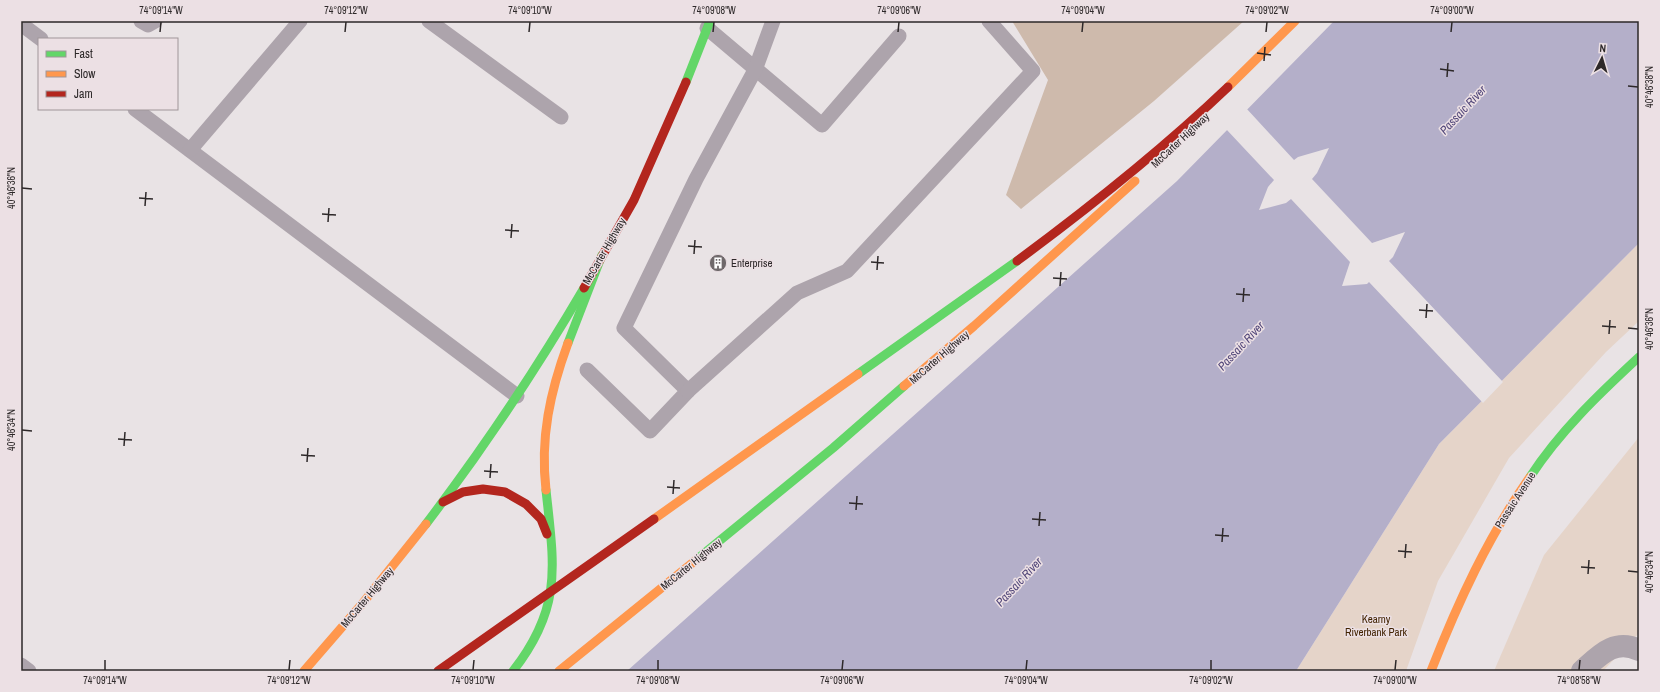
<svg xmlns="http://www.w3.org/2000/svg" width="1660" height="692" font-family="'Archivo Narrow',sans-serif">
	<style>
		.green { fill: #e5d4c9 }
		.forest { fill: #cebaac }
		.water { fill: #b4afc9 }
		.pier { fill: #e9e3e5 }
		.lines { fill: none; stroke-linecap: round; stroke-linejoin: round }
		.lane { stroke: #ada4ac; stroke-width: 15 }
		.street { stroke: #ada4ac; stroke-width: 22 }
		.fast { stroke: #63d668; stroke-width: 9 }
		.slow { stroke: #ff974d; stroke-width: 9 }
		.jam { stroke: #b3261e; stroke-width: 9 }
		.fast-bridge { stroke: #63d668; stroke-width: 9 }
		.slow-bridge { stroke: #ff974d; stroke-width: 9 }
		.jam-bridge { stroke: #b3261e; stroke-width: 9 }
		.ticks { fill: none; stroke: #2d2829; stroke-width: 1.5 }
		.labels { text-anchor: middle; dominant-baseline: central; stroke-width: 3; stroke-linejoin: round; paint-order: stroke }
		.street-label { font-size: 11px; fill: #2d2829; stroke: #ece0e4 }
		.poi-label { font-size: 11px; fill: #2d2829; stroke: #ece0e4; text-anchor: start }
		.park-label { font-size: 11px; fill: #412200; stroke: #ece0e4 }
		.water-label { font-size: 12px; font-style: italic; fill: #514679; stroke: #ece0e4 }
		.neatline { fill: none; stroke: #2d2829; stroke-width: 1.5 }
		.ticks-label { font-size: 10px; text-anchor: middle; fill: #2d2829 }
	</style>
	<rect width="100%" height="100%" fill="#e9e3e5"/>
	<g class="green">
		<polygon points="1639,243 1639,321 1606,352 1509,458 1438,581 1406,671 1296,671 1439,444"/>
		<polygon points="1639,437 1639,633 1603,671 1494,671 1544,555"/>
	</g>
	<polygon class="forest" points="1012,21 1244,21 1154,101 1021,209 1006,195 1048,80"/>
	<polygon class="water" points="1334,21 1639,21 1639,243 1439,444 1296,671 627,671 1177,181"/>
	<polygon class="pier" points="1246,108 1294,160 1298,157 1329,148 1317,173 1312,179 1372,243 1405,232 1393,257 1389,261 1503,382 1483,403 1369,282 1367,284 1342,286 1350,262 1291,199 1286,203 1259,210 1268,187 1274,180 1226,129"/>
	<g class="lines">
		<g class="lane">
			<polyline points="141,21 148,25 155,21"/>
			<polyline points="429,21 561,117"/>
			<polyline points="21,24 41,39"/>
			<polyline points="707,28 822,125 899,36"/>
			<polyline points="135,109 517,396"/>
			<polyline points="190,150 300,21"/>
			<polyline points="587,370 650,431 688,391 624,328 696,179 755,70 773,21"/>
			<polyline points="688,391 797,293 847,271 1033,71 989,21"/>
			<polyline points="21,665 29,671"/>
		</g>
		<path class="street" d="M1582 671C1599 656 1614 638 1639 650"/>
		<g class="fast">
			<polyline points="686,82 710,21"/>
			<polyline points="568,343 602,255"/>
			<path d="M1530 477C1560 431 1599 394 1639 357"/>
			<path d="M426 524C483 449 536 370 584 288"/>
			<polyline points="696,560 833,448 904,386"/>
			<path d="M513 671C563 607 554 566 546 490"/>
		</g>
		<g class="slow">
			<polyline points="904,386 974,326 1135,181"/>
			<path d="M546 490C540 438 550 392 568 343"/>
			<polyline points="304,671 362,604 426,524"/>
			<polyline points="559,671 696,560"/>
			<path d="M1431 671C1458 602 1488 537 1530 477"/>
		</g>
		<g class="jam">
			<polyline points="584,288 634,200 686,82"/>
			<polyline points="443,502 463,492 483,489 505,492 526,504 541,519 547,534"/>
		</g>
		<polyline class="fast-bridge" points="858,374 1017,261"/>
		<g class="slow-bridge">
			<polyline points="1228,87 1295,21"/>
			<polyline points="654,519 858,374"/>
		</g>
		<g class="jam-bridge">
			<path d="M1017 261C1090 207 1162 150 1228 87"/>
			<polyline points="438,671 654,519"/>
		</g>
	</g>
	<path class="ticks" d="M160 32 161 22M345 32 346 22M529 32 530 22M713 32 714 22M898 32 899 22M1082 32 1083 22M1266 32 1267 22M1451 32 1452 22M1257 53 1271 55M1264 61 1265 47M1440 69 1454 71M1447 77 1448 63M1628 86 1638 87M22 188 32 189M139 198 153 199M145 206 146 192M322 214 336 215M328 222 329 208M505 230 519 231M511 238 512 224M688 246 702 247M694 254 695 240M871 262 884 263M877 270 878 256M1053 278 1067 279M1060 286 1061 272M1236 294 1250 295M1243 302 1244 288M1419 310 1433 311M1426 318 1427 304M1602 326 1616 327M1628 328 1638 329M1609 334 1610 320M22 430 32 431M118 439 132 440M124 446 125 432M301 455 315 456M307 462 308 448M484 471 498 472M490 478 491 464M667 487 680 488M673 494 674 480M849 503 863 504M856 510 857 496M1032 519 1046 520M1039 526 1040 512M1215 535 1229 536M1222 542 1223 528M1398 551 1412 552M1405 558 1406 544M1581 567 1595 568M1628 571 1638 572M1588 574 1589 560M105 670V660M289 670 290 660M473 670 474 660M658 670V660M842 670 843 660M1026 670 1027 660M1211 670V660M1395 670 1396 660M1579 670 1580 660"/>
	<defs>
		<symbol id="building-disc" viewBox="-11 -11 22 22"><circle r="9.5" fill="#6f696b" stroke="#ece0e4"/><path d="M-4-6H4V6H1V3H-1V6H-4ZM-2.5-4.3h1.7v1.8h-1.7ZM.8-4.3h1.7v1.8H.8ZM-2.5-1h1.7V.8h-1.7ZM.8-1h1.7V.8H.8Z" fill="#fff"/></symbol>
	</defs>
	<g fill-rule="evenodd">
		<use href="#building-disc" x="708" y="253" width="20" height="20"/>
	</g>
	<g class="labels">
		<g class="street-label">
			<text transform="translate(1180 140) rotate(-43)">McCarter Highway</text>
			<text transform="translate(604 251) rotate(-60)">McCarter Highway</text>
			<text transform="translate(939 357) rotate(-41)">McCarter Highway</text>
			<text transform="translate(1515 500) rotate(-57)">Passaic Avenue</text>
			<text transform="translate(691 564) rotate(-39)">McCarter Highway</text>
			<text transform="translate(367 597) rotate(-50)">McCarter Highway</text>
		</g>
		<g class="poi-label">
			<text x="731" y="263">Enterprise</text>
		</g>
		<g class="park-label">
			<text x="1376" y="619">Kearny<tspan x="1376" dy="13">Riverbank Park</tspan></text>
		</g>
		<g class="water-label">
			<text transform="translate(1463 110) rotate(-47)">Passaic River</text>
			<text transform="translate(1241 346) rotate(-47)">Passaic River</text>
			<text transform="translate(1019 582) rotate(-47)">Passaic River</text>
		</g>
	</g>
	<rect width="1660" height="692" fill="none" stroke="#ece0e4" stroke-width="44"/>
	<rect x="38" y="38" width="140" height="72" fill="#ece0e4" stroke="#a09699"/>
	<rect x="46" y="51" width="20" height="6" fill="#63d668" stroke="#a09699"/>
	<text x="74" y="58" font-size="12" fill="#2d2829">Fast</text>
	<rect x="46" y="71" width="20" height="6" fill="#ff974d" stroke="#a09699"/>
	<text x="74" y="78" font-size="12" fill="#2d2829">Slow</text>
	<rect x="46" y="91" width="20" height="6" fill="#b3261e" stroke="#a09699"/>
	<text x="74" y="98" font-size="12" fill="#2d2829">Jam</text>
	<g transform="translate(1602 58) rotate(5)" stroke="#ece0e4" stroke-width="3" paint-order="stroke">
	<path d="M0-3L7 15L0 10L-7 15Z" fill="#2d2829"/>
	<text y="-6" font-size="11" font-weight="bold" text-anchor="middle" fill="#2d2829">N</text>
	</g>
	<rect x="22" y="22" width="1616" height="648" class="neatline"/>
	<g class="ticks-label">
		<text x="161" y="14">74°09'14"W</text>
		<text x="346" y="14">74°09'12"W</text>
		<text x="530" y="14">74°09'10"W</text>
		<text x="714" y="14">74°09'08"W</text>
		<text x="899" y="14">74°09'06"W</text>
		<text x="1083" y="14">74°09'04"W</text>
		<text x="1267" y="14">74°09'02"W</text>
		<text x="1452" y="14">74°09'00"W</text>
		<text transform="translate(1649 87) rotate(-90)" y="4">40°46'38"N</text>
		<text transform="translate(11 188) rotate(-90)" y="4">40°46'36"N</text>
		<text transform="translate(1649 329) rotate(-90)" y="4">40°46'36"N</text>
		<text transform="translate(11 430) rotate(-90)" y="4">40°46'34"N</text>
		<text transform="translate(1649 572) rotate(-90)" y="4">40°46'34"N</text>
		<text x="105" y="684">74°09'14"W</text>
		<text x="289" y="684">74°09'12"W</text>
		<text x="473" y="684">74°09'10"W</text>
		<text x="658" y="684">74°09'08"W</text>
		<text x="842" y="684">74°09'06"W</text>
		<text x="1026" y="684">74°09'04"W</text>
		<text x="1211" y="684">74°09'02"W</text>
		<text x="1395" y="684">74°09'00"W</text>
		<text x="1579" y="684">74°08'58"W</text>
	</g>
</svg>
